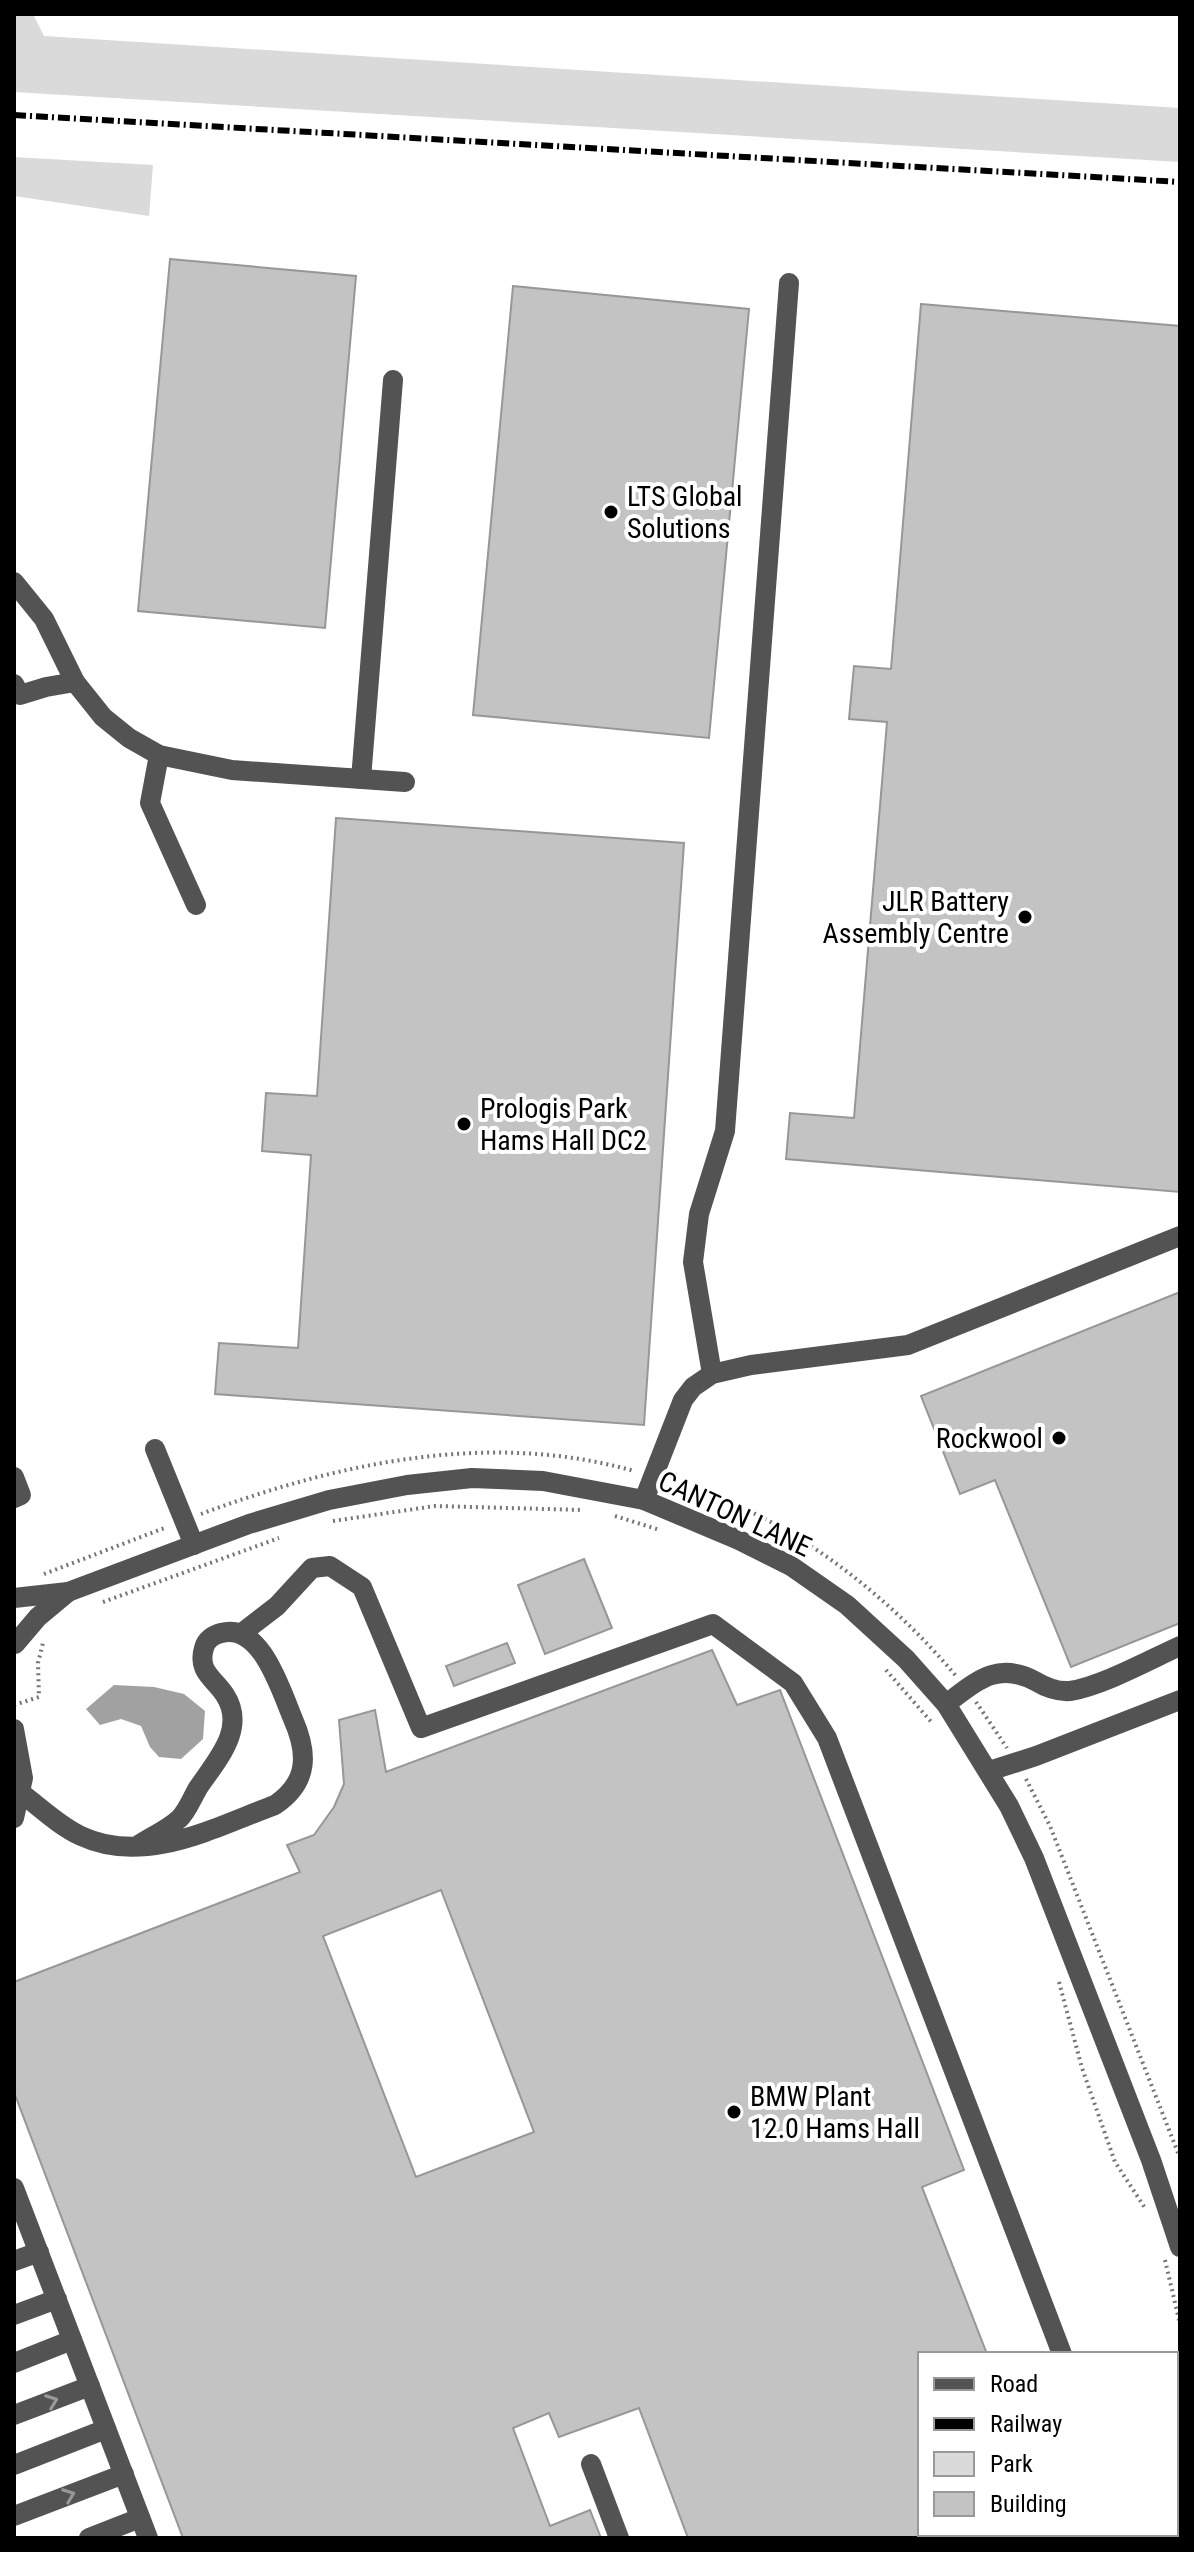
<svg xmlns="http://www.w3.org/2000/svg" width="1194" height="2552" font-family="'Roboto Condensed',sans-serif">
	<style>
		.green { fill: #dadada }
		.water { fill: #a1a1a1 }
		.building { fill: #c3c3c3; stroke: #979797; stroke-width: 2; fill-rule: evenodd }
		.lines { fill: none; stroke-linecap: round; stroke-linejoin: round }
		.path { stroke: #757575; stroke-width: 4; stroke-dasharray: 2 4; stroke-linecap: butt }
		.minor { stroke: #535353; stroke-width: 20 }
		.rail { stroke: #000; stroke-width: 6; stroke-dasharray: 12 4 2 4; stroke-linecap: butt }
		.oneway { stroke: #989898 }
		.poi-dot { fill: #000; stroke: #fff; stroke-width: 3 }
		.labels { text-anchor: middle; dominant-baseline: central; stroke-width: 8; stroke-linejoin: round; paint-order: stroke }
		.poi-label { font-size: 28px; fill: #000; stroke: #fff; text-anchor: start }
		.street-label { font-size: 28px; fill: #000; stroke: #fff }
	</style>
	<rect width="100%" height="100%" fill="#fff"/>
	<g class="green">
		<polygon points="14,14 33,14 44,36 1180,108 1180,162 14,92"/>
		<polygon points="14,157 153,165 149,216 14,196"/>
	</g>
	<polygon class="water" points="114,1685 154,1687 184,1694 205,1711 203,1739 181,1759 159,1757 150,1747 141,1726 121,1719 100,1725 86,1709"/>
	<g class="building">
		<polygon points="170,259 356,276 325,628 138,611"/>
		<polygon points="513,286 749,309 709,738 473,715"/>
		<polygon points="921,304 1180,326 1180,1192 786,1159 790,1113 854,1118 887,722 849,719 854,666 891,669"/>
		<polygon points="336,818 684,843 644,1425 215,1394 219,1343 298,1348 311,1155 262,1151 266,1093 317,1096"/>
		<polygon points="1180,1292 1180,1623 1071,1667 995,1480 960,1494 921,1396"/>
		<polygon points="584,1559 612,1628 545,1654 518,1585"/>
		<polygon points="507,1643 515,1663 454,1686 446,1666"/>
		<path d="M712 1650 737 1705 780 1690 964 2170 922 2187 987 2354H920V2538H688L639 2408 559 2437 549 2413 513 2428 550 2526 590 2510 601 2538H183L14 2092V1982L300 1872 287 1845 314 1835 334 1807 344 1784 339 1720 375 1710 386 1772ZM441 1890 534 2132 416 2177 323 1936Z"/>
	</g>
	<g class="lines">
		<g class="path">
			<path d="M670 1481C781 1511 883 1589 956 1676"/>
			<path d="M201 1514C338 1463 490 1430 634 1471"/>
			<polyline points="615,1516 660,1530"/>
			<polyline points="333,1521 435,1506 583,1510"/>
			<polyline points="44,1574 167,1527"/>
			<polyline points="103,1602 279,1538"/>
			<polyline points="886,1670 933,1724"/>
			<polyline points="976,1702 1007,1748"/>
			<polyline points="14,1705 39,1697 38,1663 43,1643"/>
			<polyline points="1026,1779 1050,1826 1180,2158"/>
			<polyline points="1059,1982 1082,2068 1115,2162 1145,2208"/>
			<polyline points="1165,2260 1180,2324"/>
		</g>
		<g class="minor">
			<polyline points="14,582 44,619 75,682 103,717 129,738 159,755 232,770 405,782"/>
			<polyline points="14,684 20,695 46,687 75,682"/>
			<polyline points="159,755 150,803 196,905"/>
			<polyline points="361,779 393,380"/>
			<polyline points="712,1374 693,1262 699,1214 725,1131 789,283"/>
			<polyline points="155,1449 194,1545"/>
			<polyline points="14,1477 21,1495 14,1498"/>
			<polyline points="644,1500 683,1400 693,1387 712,1374 751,1365 908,1345 1180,1236"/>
			<polyline points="14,1598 68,1592 249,1524 329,1500 407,1485 472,1478 543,1481 644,1500 739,1540 791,1566 847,1605 906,1659 946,1704 1009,1806 1034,1858 1151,2160 1180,2247"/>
			<polyline points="242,1633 277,1606 312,1568 330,1566 362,1587 421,1728 713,1624 793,1683 827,1738 1062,2354"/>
			<polyline points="15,1644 38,1617 68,1592"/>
			<path d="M946 1704C977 1681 997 1661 1035 1681 1045 1687 1057 1692 1070 1691 1102 1686 1149 1660 1180 1646"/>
			<polyline points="14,1729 23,1778 14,1818"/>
			<polyline points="989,1771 1036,1756 1180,1700"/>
			<path d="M21 1793C40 1807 59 1826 81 1836 145 1866 215 1827 275 1805 309 1782 308 1753 293 1719 281 1691 261 1622 221 1633 213 1635 206 1640 204 1648 197 1672 214 1678 225 1695 247 1729 216 1761 198 1788 192 1798 187 1812 179 1819 167 1830 150 1837 137 1846"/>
			<polyline points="14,2188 148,2538"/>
			<polyline points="14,2261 39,2252"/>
			<polyline points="14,2315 57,2299"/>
			<polyline points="14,2363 72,2340"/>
			<polyline points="14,2415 90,2386"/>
			<polyline points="1176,2447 1180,2445"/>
			<polyline points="591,2464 619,2538"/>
			<polyline points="14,2465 106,2429"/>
			<polyline points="14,2516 124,2474"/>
			<polyline points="1134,2534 1136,2538"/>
			<polyline points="89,2538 140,2518"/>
		</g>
		<polyline class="rail" points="14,115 1180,182"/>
	</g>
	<defs><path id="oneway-chevron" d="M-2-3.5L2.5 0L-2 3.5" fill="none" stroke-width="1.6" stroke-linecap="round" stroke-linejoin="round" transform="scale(2)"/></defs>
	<g class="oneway">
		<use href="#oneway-chevron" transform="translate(52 2401) rotate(-21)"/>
		<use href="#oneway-chevron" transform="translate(69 2495) rotate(-21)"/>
	</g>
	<g class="poi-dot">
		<circle cx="611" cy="512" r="8"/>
		<circle cx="1025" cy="917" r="8"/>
		<circle cx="464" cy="1124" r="8"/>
		<circle cx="1059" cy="1438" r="8"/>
		<circle cx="734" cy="2112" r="8"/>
	</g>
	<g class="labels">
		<g class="poi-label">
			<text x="627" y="496">LTS Global<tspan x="627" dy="32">Solutions</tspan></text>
			<text x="1009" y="901" text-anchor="end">JLR Battery<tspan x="1009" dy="32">Assembly Centre</tspan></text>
			<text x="480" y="1108">Prologis Park<tspan x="480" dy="32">Hams Hall DC2</tspan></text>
			<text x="1043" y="1438" text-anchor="end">Rockwool</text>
			<text x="750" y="2096">BMW Plant<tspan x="750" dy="32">12.0 Hams Hall</tspan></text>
		</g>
		<g class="street-label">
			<text transform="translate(735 1514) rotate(25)">CANTON LANE</text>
		</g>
	</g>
	<rect width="1194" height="2552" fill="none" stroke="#000000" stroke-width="32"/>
	<rect x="918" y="2352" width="260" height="184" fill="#ffffff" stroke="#999999" stroke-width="2"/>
	<rect x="934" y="2378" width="40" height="12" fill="#535353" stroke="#999999" stroke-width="2"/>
	<text x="990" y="2392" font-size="24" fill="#000000">Road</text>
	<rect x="934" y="2418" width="40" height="12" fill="#000000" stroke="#999999" stroke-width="2"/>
	<text x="990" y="2432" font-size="24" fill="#000000">Railway</text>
	<rect x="934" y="2452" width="40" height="24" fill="#dadada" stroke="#999999" stroke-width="2"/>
	<text x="990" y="2472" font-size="24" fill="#000000">Park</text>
	<rect x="934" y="2492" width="40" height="24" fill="#c3c3c3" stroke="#999999" stroke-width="2"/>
	<text x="990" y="2512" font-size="24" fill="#000000">Building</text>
</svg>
